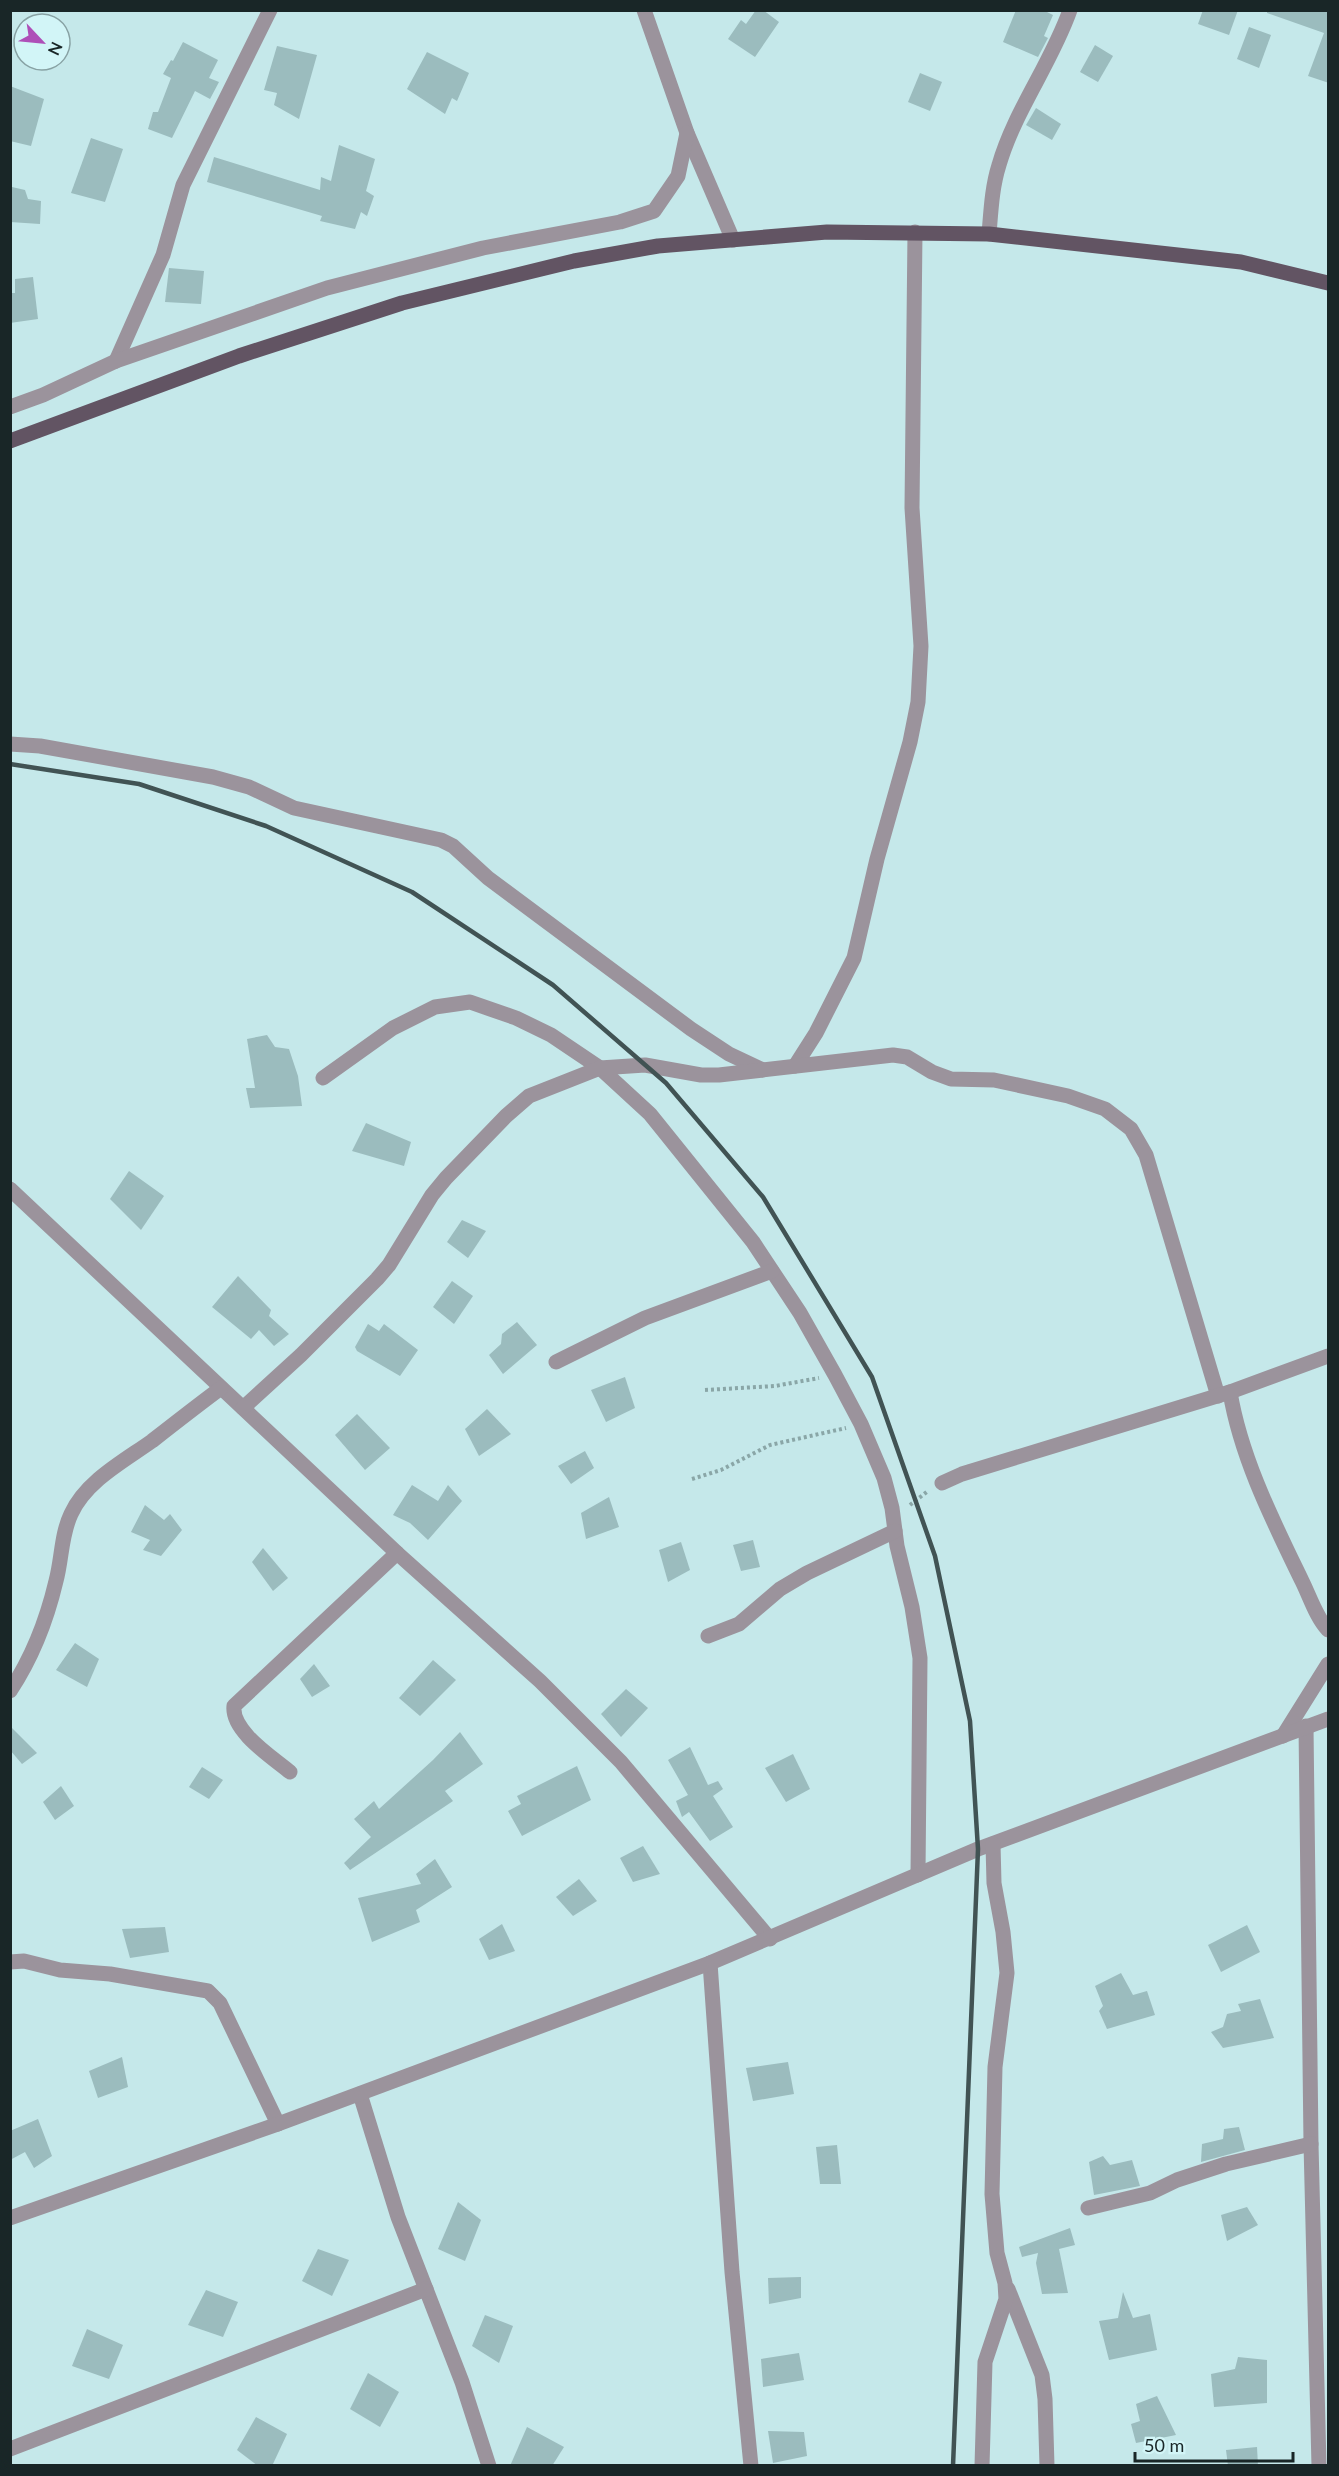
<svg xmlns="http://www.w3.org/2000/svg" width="1339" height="2476" font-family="Lato,sans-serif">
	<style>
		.building { fill: #9bbcbe }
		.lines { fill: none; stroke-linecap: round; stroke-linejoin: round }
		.path { stroke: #8aa6a7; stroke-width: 4; stroke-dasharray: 3 3; stroke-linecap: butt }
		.street { stroke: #9b939c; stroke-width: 15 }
		.primary { stroke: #625463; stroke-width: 15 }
		.rail { stroke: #415354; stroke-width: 4.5 }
	</style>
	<rect width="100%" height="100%" fill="#c5e8ea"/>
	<g class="building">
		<polygon points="756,10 763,10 779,22 755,57 728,39 741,20 746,24"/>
		<polygon points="1016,10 1043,10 1053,15 1044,36 1048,38 1038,57 1003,42"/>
		<polygon points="1203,10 1238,10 1229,35 1198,24"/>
		<polygon points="1267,10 1329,10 1329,83 1308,76 1324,33 1267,13"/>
		<polygon points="1249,27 1271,35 1259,68 1237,59"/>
		<polygon points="183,42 218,60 209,78 219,82 210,99 195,91 172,138 148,129 153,112 158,112 171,78 163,74 171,60 173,61"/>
		<polygon points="1095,45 1113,56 1098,82 1080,72"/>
		<polygon points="277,46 317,55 299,119 274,105 277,93 264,90"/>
		<polygon points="427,52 469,73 457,101 452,98 445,114 407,89"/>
		<polygon points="920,73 942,82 930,111 908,102"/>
		<polygon points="10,86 44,99 31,146 10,141"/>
		<polygon points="1036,108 1061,124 1052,140 1026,125"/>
		<polygon points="91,138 123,149 105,202 71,193"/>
		<polygon points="339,145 375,159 366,191 374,196 367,216 361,212 355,229 320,221 322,216 207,182 214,157 320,190 321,177 331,181"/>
		<polygon points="12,187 25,190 28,199 41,201 40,224 10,222"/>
		<polygon points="169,268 204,271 201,304 165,302"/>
		<polygon points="33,277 38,319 10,323 10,293 15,293 15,279"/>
		<polygon points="267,1035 275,1047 289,1049 298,1076 302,1106 250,1108 246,1088 255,1088 247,1039"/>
		<polygon points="366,1123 411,1142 404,1166 352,1151"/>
		<polygon points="129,1171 164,1196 141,1230 110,1199"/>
		<polygon points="462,1220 486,1231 468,1258 447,1242"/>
		<polygon points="238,1276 271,1310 269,1316 289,1334 274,1346 259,1330 251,1339 212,1307"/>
		<polygon points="452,1281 473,1296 454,1324 433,1307"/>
		<polygon points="517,1322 537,1345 503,1374 489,1355 501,1344 502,1334"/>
		<polygon points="368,1324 379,1331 384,1324 418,1350 400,1376 357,1351 355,1347"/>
		<polygon points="625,1377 635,1408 606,1422 591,1390"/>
		<polygon points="487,1409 511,1434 479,1456 465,1429"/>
		<polygon points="357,1414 390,1448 365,1470 335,1435"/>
		<polygon points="585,1451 594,1468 571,1484 558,1466"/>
		<polygon points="412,1485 438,1501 448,1485 462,1501 428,1540 410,1523 393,1515"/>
		<polygon points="609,1497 619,1527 586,1539 581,1513"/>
		<polygon points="145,1505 164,1520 170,1514 182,1530 161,1556 143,1550 150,1540 131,1532"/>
		<polygon points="753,1540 760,1567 741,1571 733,1545"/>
		<polygon points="681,1542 690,1570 668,1582 659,1550"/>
		<polygon points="263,1548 288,1578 273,1591 252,1562"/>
		<polygon points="75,1643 99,1659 87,1687 56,1670"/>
		<polygon points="433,1660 456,1680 420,1716 399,1698"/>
		<polygon points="314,1664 330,1686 312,1697 300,1679"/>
		<polygon points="626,1689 648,1708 621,1737 601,1714"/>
		<polygon points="10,1726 37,1753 22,1764 10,1750"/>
		<polygon points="460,1732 483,1764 445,1791 453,1801 350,1870 344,1863 371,1837 354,1819 374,1801 379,1809 433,1760"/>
		<polygon points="690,1747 708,1785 718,1781 723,1789 713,1796 733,1827 710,1841 689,1812 682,1817 676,1801 688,1795 668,1760"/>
		<polygon points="793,1754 810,1789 786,1802 765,1768"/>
		<polygon points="577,1766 591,1800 522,1836 508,1811 521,1804 517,1796"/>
		<polygon points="202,1767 223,1780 209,1799 189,1787"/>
		<polygon points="61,1786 74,1806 55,1820 43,1802"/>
		<polygon points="643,1846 660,1874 633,1882 620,1858"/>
		<polygon points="435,1859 452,1887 416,1910 420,1922 372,1942 358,1898 421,1884 416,1874"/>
		<polygon points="579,1879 597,1901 573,1916 556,1897"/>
		<polygon points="502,1924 515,1951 489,1960 479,1939"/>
		<polygon points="1247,1925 1260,1952 1221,1972 1208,1945"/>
		<polygon points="165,1927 169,1952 130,1958 122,1929"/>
		<polygon points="1121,1973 1133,1995 1147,1991 1155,2015 1107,2029 1099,2011 1103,2006 1095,1986"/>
		<polygon points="1260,1999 1274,2038 1223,2048 1211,2032 1223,2027 1227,2014 1241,2011 1238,2004"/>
		<polygon points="122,2057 128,2087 98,2098 89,2071"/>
		<polygon points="788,2062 794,2094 753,2101 746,2068"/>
		<polygon points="38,2119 52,2156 34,2168 25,2152 10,2160 10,2131"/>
		<polygon points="1239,2127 1245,2150 1201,2162 1202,2144 1223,2139 1224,2129"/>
		<polygon points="837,2145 841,2184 820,2184 816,2147"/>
		<polygon points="1103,2156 1110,2165 1132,2160 1140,2186 1094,2195 1089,2162"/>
		<polygon points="458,2202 481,2220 465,2261 438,2249"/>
		<polygon points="1247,2207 1258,2225 1227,2241 1221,2215"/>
		<polygon points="1070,2228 1075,2245 1059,2249 1068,2293 1042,2294 1036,2263 1038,2253 1022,2257 1019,2247"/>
		<polygon points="318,2249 349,2260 332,2296 302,2281"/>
		<polygon points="801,2277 801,2298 769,2304 768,2278"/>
		<polygon points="206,2290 238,2302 223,2337 188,2325"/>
		<polygon points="1123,2292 1133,2318 1150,2314 1157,2350 1109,2360 1099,2321 1118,2318"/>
		<polygon points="485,2315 513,2326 499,2363 472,2346"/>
		<polygon points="87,2329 123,2345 109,2379 72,2366"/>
		<polygon points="799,2353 804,2380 763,2387 761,2359"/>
		<polygon points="1238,2357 1267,2360 1267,2403 1214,2407 1211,2374 1235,2369"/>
		<polygon points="368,2373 399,2392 380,2427 350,2409"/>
		<polygon points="1157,2396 1176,2435 1136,2443 1131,2424 1140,2421 1136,2404"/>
		<polygon points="256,2417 287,2434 272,2466 258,2466 237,2450"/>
		<polygon points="527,2427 564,2447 552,2466 510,2466"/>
		<polygon points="768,2431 804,2432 807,2456 773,2463"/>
		<polygon points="1257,2447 1258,2466 1228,2466 1226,2450"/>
	</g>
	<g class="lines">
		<g class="path">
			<polyline points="705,1390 775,1386 819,1378"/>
			<polyline points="692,1479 721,1470 770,1445 846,1428"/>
			<polyline points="910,1505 928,1491"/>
		</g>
		<g class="street">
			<polyline points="644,10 687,133 733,240"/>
			<path d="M989 234C991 210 992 187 999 165 1015 110 1051 64 1070 10"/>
			<polyline points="116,361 163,255 183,185 270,10"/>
			<polyline points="10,407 43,395 116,361 327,288 483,248 620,222 654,211 678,176 687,133"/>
			<polyline points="10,744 40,746 213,777 249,787 294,808 441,840 453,846 488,878 691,1029 729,1054 763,1070"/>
			<polyline points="795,1066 816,1033 854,958 877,859 910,742 918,702 921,646 912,508 915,232"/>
			<polyline points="323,1078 393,1028 435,1007 470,1002 516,1018 551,1035 600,1068 650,1114 753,1242 800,1313 835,1375 861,1424 884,1478 892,1508 897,1546 912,1607 920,1658 918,1875"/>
			<polyline points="10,1189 397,1553 540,1681 621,1762 770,1939"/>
			<polyline points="556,1362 645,1318 772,1271"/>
			<path d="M1230 1392C1241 1458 1273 1521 1302 1581 1310 1597 1316 1617 1328 1630"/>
			<polyline points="243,1408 301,1355 377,1279 389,1265 432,1195 446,1178 506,1116 529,1096 600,1068 645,1065 701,1075 719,1075 893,1055 907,1057 932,1072 951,1079 994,1080 1068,1096 1105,1109 1131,1129 1146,1155 1218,1396"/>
			<polyline points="942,1483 962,1474 1230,1392 1328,1356"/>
			<polyline points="708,1636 739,1624 780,1589 807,1573 895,1531"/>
			<path d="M10 1691C32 1658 47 1619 56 1581 62 1559 61 1535 71 1514 86 1481 124 1461 152 1441 175 1423 198 1405 221 1388"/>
			<polyline points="1306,1726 1311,2144 1319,2466"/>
			<polyline points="1283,1736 1328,1664"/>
			<path d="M290 1772C272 1757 231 1731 234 1706L397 1553"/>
			<polyline points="10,1962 24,1961 60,1970 110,1974 208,1991 220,2003 278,2124"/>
			<polyline points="710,1963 732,2272 751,2466"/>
			<polyline points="360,2094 398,2217 462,2382 489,2466"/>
			<polyline points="1088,2208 1150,2193 1177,2180 1226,2164 1311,2144"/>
			<polyline points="10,2218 278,2124 710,1963 978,1849 1328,1719"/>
			<polyline points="1008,2289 1042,2375 1045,2399 1047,2466"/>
			<polyline points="10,2449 426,2289"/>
			<polyline points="982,2466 985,2362 1006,2299 1005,2283 997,2253 992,2194 995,2067 1007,1973 1003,1932 994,1883 993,1844"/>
		</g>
		<polyline class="primary" points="10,441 239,356 402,303 574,261 658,246 827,232 989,234 1241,262 1328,283"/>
		<polyline class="rail" points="10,764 139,784 266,826 412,892 553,985 666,1083 763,1197 872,1377 935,1556 970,1721 978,1849 953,2466"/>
	</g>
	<rect width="1339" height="2476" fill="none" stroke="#192627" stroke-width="24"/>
	<g transform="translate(42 42) rotate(116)"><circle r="28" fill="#d2f5f7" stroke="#88a2a4" stroke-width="1.5"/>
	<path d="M0-4.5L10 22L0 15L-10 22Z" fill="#ae4fb8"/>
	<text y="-9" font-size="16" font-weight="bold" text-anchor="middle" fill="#192627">N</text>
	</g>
	<path d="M1135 2452v9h158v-9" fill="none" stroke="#192627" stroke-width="3"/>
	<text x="1144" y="2452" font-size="18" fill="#192627" stroke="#d2f5f7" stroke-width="4.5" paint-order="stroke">50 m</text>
</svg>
